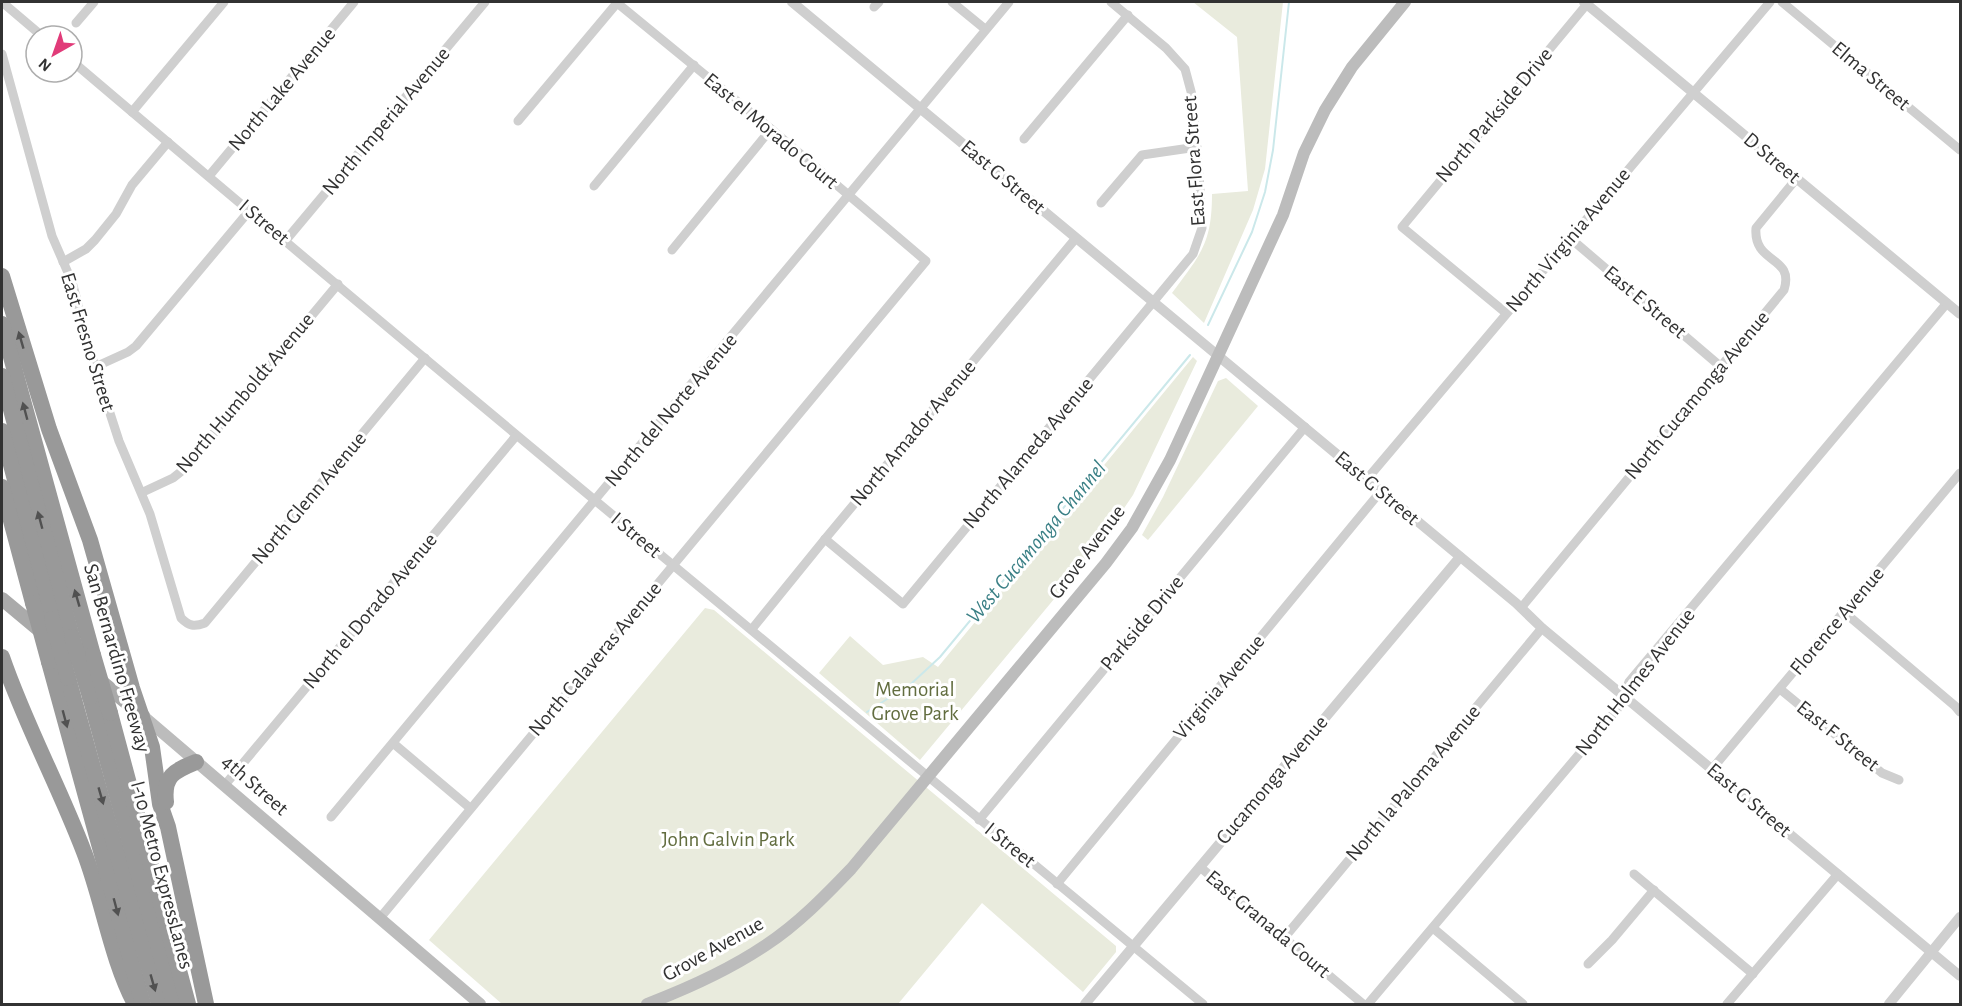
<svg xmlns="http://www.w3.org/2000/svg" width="1962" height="1006" font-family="'Alegreya Sans',sans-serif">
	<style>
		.green { fill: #e9ebdd }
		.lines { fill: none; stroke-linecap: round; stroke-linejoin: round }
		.stream { stroke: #cbe8ea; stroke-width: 2 }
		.minor { stroke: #cfcfcf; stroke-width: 9 }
		.tertiary { stroke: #cfcfcf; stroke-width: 10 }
		.secondary { stroke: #bcbcbc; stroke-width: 12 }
		.primary { stroke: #aaa; stroke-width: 14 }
		.motorway { stroke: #999; stroke-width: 16 }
		.motorway-bridge { stroke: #999; stroke-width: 16 }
		.oneway { fill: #515151 }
		.labels { text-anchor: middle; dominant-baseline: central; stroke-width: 6; stroke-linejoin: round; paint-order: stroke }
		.street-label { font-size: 21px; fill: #323232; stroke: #fff }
		.park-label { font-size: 21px; fill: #626d3f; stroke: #fff }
		.water-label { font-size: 22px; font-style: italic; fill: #3b8086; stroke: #fff }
	</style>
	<rect width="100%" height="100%" fill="#fff"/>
	<g class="green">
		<path d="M1193 2H1283L1265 169 1253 210 1204 323 1172 293C1200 255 1212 244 1212 194L1248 191 1237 37Z"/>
		<polygon points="1193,357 1197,361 1133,495 1099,545 920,760 819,673 850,636 883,665 923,657 938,667"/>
		<polygon points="1226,378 1258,406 1148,540 1142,535 1163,497 1218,381"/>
		<polygon points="705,608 714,610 1116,946 1116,952 1083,992 982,903 898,1004 502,1004 429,940"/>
	</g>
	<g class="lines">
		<g class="stream">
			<polyline points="1208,325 1252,232 1265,192 1273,150 1289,2"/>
			<polyline points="867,712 912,683 940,657 1190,355"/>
		</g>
		<g class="minor">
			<polyline points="2,2 42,36"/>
			<polyline points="952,2 985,29"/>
			<polyline points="1782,2 1960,150"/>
			<polyline points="874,7 879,2"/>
			<polyline points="76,23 94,2"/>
			<path d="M2 54 52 236 72 282 95 367 119 441 150 514 181 618C189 626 194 627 205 623L425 358"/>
			<path d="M72 61C446 379 825 691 1203 1004"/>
			<polyline points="132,112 224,2"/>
			<polyline points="518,121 617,3"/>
			<polyline points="1024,139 1128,15"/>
			<polyline points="209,176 354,2"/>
			<polyline points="594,186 694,65"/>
			<polyline points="1101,203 1142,155 1197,147"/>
			<polyline points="1570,238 1720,366"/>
			<polyline points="286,240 485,2"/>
			<polyline points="672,250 771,129"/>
			<polyline points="63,262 86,249 95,240 116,214 132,185 168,142"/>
			<polyline points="1506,313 1402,227 1587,4"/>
			<polyline points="95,367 128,352 136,346 250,210"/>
			<polyline points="1367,479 1770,2"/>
			<polyline points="143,492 173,478 183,470 338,284"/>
			<polyline points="825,539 903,604 1193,254 1202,228 1200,188 1192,95 1185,69 1166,48 1111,2"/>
			<path d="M1521 608 1784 290C1795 255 1753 265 1756 228L1797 178"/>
			<polyline points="1844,612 1955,706 1960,712"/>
			<polyline points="752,629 825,539 1076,238"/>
			<polyline points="1780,689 1882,773 1899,780"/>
			<polyline points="393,743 470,808"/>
			<polyline points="1712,769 1960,473"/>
			<polyline points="224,786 516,436"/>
			<polyline points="331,817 1009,2"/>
			<polyline points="979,820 1305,427"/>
			<polyline points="1200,867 1363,1004"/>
			<polyline points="1634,874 1753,974"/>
			<polyline points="1057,884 1381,491"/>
			<polyline points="380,918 926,261 771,129 616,2"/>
			<polyline points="1433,928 1523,1004"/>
			<polyline points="1284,938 1542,628"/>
			<polyline points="1588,964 1612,940 1654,890"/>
			<polyline points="1368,1004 1619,707 1629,682 1947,303"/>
			<polyline points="1727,1004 1838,874"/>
		</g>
		<g class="tertiary">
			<polyline points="792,2 1516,603 1542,628 1960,976"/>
			<polyline points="1584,2 1960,314"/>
			<polyline points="1085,1004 1460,557"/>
			<polyline points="1889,1004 1960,917"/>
		</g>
		<g class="secondary">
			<polyline points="143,716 480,1004"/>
			<path d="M647 1004C689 988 729 970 766 945 798 924 825 896 851 869L1106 563 1132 528 1170 460 1283 215 1304 153 1325 110 1352 67 1405 2"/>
		</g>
		<g class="primary">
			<polyline points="2,599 44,634"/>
			<polyline points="98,679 143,716"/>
		</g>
		<g class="motorway">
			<polyline points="2,276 49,429 90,540 132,688 152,747 160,804 168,827 206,1004"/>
			<polyline points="2,324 93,655"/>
			<polyline points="2,376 72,637"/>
			<polyline points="2,431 52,619"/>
			<polyline points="2,487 33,603"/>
			<path d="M2 657C25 724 59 786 84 852 103 901 111 959 135 1004"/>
			<polyline points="49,662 143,1004"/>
			<polyline points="68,678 159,1004"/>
			<polyline points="90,697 174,1004"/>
			<polyline points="110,713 188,1004"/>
			<path d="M166 802C163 776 174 771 196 762"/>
		</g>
		<g class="motorway-bridge">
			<polyline points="33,603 49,662"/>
			<polyline points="52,619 68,678"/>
			<polyline points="72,637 90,697"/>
			<polyline points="93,655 110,713"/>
		</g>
	</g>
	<defs><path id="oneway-solid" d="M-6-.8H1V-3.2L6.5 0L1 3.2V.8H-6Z" transform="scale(1.5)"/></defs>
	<g class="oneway">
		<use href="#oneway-solid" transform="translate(21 340) rotate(-106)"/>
		<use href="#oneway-solid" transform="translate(25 411) rotate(-105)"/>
		<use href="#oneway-solid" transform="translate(40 520) rotate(-105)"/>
		<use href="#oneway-solid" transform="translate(77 598) rotate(-106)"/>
		<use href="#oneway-solid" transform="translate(65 719) rotate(75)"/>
		<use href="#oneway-solid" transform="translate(101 796) rotate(74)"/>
		<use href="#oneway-solid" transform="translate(116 907) rotate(75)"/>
		<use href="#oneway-solid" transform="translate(153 983) rotate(74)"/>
	</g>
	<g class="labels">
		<g class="street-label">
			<text transform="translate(1871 76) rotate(40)">Elma Street</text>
			<text transform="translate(282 89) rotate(-50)">North Lake Avenue</text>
			<text transform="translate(1494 115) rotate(-50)">North Parkside Drive</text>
			<text transform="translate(386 121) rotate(-50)">North Imperial Avenue</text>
			<text transform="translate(771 131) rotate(40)">East el Morado Court</text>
			<text transform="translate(1772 158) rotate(40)">D Street</text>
			<text transform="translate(1194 161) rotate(-94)">East Flora Street</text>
			<text transform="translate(1003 177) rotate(40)">East G Street</text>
			<text transform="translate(264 222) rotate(40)">I Street</text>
			<text transform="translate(1568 240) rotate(-50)">North Virginia Avenue</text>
			<text transform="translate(1645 302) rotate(40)">East E Street</text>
			<text transform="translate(88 342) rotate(73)">East Fresno Street</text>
			<text transform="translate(245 393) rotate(-50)">North Humboldt Avenue</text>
			<text transform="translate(1697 395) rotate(-50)">North Cucamonga Avenue</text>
			<text transform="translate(671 410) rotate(-50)">North del Norte Avenue</text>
			<text transform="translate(913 433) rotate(-50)">North Amador Avenue</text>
			<text transform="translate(1028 453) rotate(-50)">North Alameda Avenue</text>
			<text transform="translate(1377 488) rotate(40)">East G Street</text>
			<text transform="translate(309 498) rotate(-50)">North Glenn Avenue</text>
			<text transform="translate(636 535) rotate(40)">I Street</text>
			<text transform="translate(1087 552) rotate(-53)">Grove Avenue</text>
			<text transform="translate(370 611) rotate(-50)">North el Dorado Avenue</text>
			<text transform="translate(1837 621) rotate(-50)">Florence Avenue</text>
			<text transform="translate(1142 623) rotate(-50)">Parkside Drive</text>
			<text transform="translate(117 658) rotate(74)">San Bernardino Freeway</text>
			<text transform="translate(595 659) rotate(-50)">North Calaveras Avenue</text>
			<text transform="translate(1635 682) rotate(-52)">North Holmes Avenue</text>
			<text transform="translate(1219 687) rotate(-50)">Virginia Avenue</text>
			<text transform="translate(1838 736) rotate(39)">East F Street</text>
			<text transform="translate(1272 780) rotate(-50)">Cucamonga Avenue</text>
			<text transform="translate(1413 783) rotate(-50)">North la Paloma Avenue</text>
			<text transform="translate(255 785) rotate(41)">4th Street</text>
			<text transform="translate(1749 800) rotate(40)">East G Street</text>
			<text transform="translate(1010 845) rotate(39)">I Street</text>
			<text transform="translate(162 875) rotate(75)">I-10 Metro ExpressLanes</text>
			<text transform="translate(1268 924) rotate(40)">East Granada Court</text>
			<text transform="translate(713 949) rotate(-29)">Grove Avenue</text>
		</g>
		<g class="park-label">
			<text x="915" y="689">Memorial<tspan x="915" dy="24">Grove Park</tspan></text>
			<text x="728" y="839">John Galvin Park</text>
		</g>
		<g class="water-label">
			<text transform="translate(1036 542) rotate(-50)">West Cucamonga Channel</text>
		</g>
	</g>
	<rect width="1962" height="1006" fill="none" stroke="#323232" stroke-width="6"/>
	<g transform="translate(54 54) rotate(220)"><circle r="28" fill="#ffffff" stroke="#adadad" stroke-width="1.5"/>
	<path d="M0-4.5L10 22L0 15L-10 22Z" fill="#e13b79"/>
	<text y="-9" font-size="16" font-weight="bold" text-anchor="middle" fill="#323232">N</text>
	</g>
</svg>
